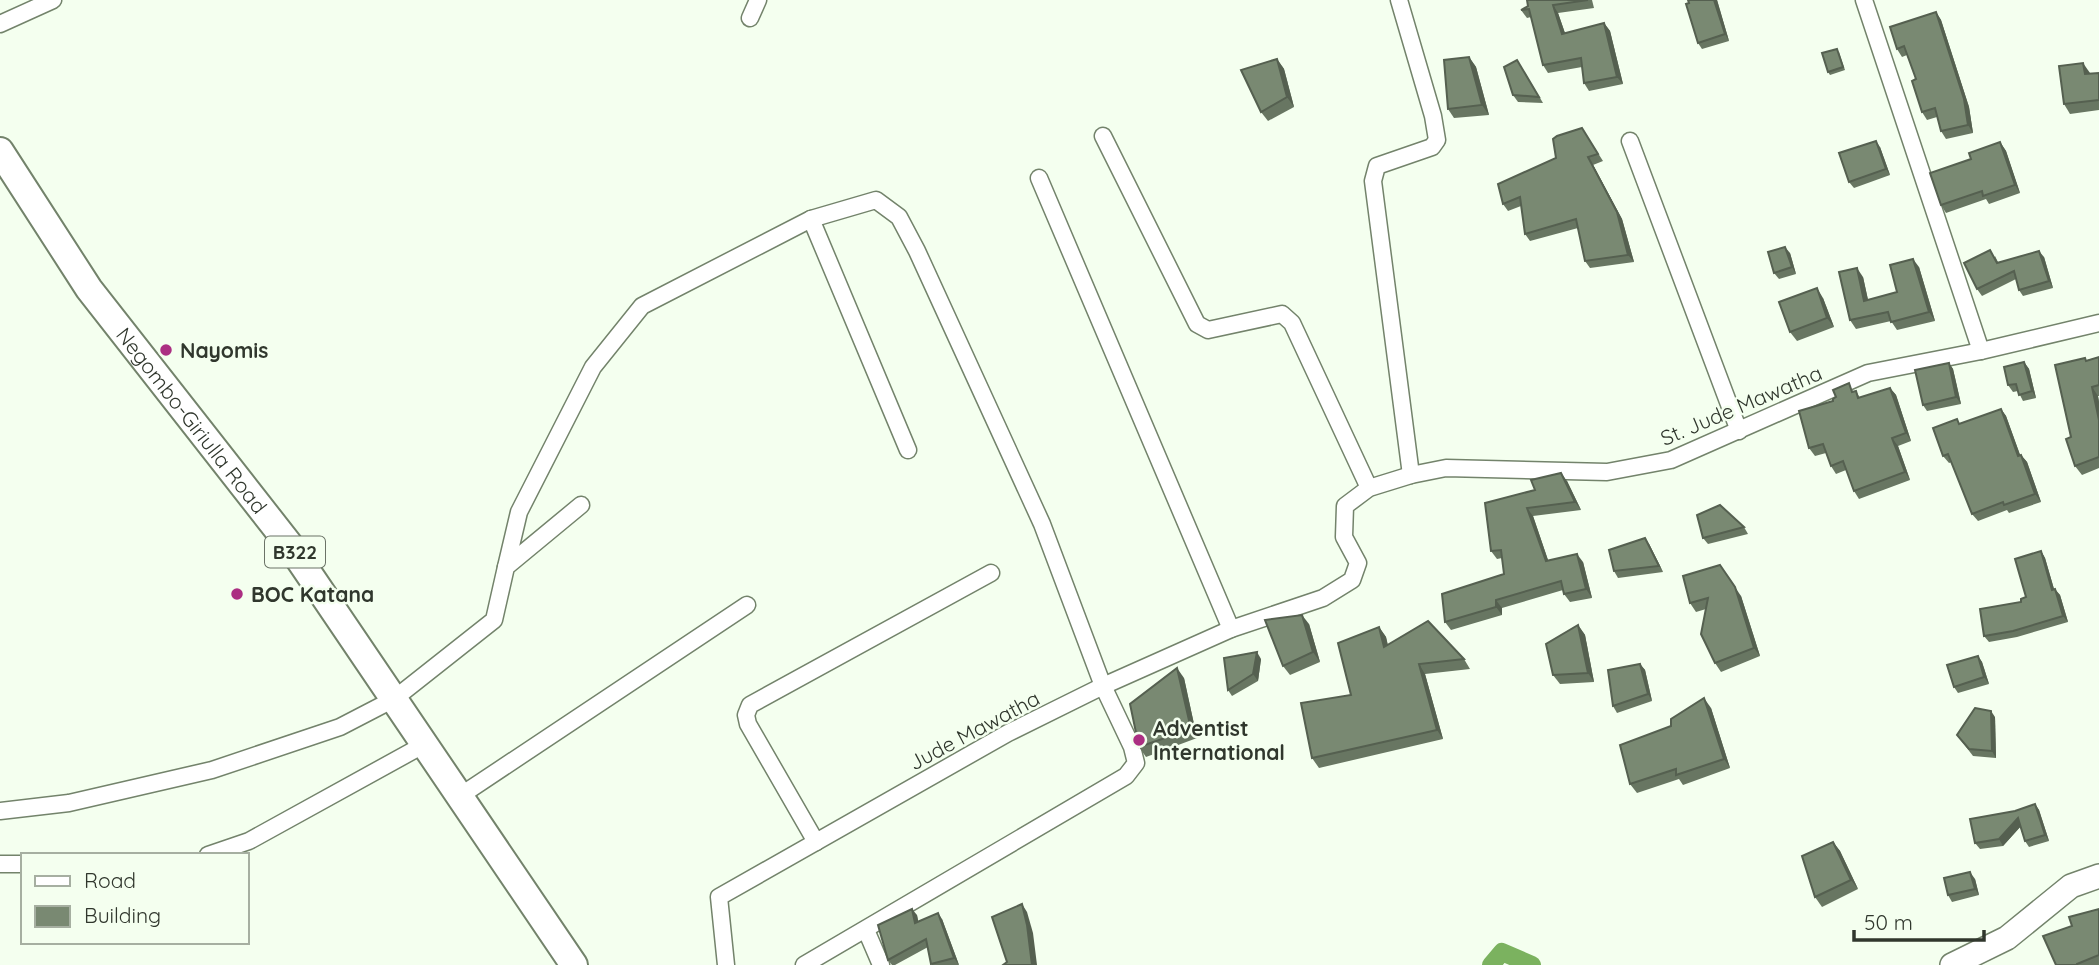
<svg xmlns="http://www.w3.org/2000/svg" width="2099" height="965" font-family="Quicksand,sans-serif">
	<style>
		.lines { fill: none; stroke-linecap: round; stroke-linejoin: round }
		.canal { stroke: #7bb25f; stroke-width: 18 }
		.street-casing { stroke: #73836b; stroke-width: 19 }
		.secondary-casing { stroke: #73836b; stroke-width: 26 }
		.primary-casing { stroke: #73836b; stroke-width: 30 }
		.street { stroke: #fff; stroke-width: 16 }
		.secondary { stroke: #fff; stroke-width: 23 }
		.primary { stroke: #fff; stroke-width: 26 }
		.wall { fill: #687662 }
		.shaded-wall { fill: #556050 }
		.building { fill: #798972; stroke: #556050; stroke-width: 2 }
		.poi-dot { fill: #ab2f82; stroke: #f4ffef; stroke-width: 2.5 }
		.labels { text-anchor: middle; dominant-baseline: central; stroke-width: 5; stroke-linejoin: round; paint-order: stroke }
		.shield { fill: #f4ffef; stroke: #6b7367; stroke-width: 2 }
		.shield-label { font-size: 19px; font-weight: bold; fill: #30372d }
		.poi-label { font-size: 21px; font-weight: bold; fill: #30372d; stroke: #f4ffef; text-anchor: start }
		.street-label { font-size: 21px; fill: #30372d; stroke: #f4ffef }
	</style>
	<rect width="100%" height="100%" fill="#f4ffef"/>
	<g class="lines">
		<polyline class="canal" points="1491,965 1502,952 1532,965"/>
		<defs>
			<g id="street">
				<polyline points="1399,0 1433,116 1437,140 1432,147 1377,166 1373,181 1411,475"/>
				<polyline points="1864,0 1981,351"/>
				<polyline points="750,18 758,0"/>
				<polyline points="0,24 53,0"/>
				<polyline points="1103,136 1197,324 1208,330 1282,314 1292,323 1369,488"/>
				<polyline points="1630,141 1739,431"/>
				<polyline points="1039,178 1231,629"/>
				<polyline points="811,219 908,450"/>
				<polyline points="506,567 519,512 593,367 642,306 811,219 876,200 899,217 917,251 1042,524 1103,686 1132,747 1136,763 1126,776 804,965"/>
				<polyline points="460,796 747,605"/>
				<polyline points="0,811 69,803 212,770 340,727 394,699 494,620 506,567 581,505"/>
				<polyline points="816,842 748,724 746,715 750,705 991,573"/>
				<polyline points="208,855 249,841 425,744"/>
				<polyline points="0,864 23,864"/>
				<polyline points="866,930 881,965"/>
				<polyline points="726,965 719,897 1008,733 1103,686 1231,629 1323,598 1352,580 1358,563 1344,537 1345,506 1369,488 1411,475 1446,468 1607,472 1671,460 1868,373 1981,351 2099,323"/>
			</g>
			<polyline id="secondary" points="1952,965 2007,938 2071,886 2099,876"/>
			<g id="primary">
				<path id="s1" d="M0 151 89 289 288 543 574 965"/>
			</g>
		</defs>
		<use href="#street" class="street-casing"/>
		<use href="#secondary" class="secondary-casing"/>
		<use href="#primary" class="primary-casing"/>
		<use href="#street" class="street"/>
		<use href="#secondary" class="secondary"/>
		<use href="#primary" class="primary"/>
	</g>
	<g class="wall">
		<polygon points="1527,0 1592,0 1594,8 1558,13 1565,33 1604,23 1610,31 1623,84 1589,91 1584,83 1582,67 1548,73 1543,65 1531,17 1527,18 1521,10 1528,6"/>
		<polygon points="1717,0 1729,41 1702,49 1698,43"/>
		<polygon points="1936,12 1941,20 1969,107 1973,133 1946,139 1941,131 1937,117 1927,120 1922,112 1916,79 1907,55 1902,57 1897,49"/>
		<polygon points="1839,52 1845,70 1830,75 1828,72"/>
		<polygon points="1469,57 1476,67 1489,115 1454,118 1448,109"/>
		<polygon points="1277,59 1284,69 1294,107 1268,121 1261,112"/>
		<polygon points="1521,66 1543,103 1518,102 1513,95"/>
		<polygon points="2099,73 2099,110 2070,114 2064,104 2090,74"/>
		<polygon points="1582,128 1603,161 1593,165 1622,219 1634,262 1590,268 1585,261 1578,228 1530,241 1525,234 1521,206 1508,211 1503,204 1556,158"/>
		<polygon points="2000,142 2006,151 2020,193 1989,204 1986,199 1946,213 1941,205 1971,159"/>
		<polygon points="1880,147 1890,175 1854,188 1849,182"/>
		<polygon points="1790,253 1796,274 1779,279 1774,273"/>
		<polygon points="1995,256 1998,262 2044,257 2053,288 2023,296 2019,290 2016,279 1982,296 1977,289"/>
		<polygon points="1919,267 1935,321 1897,330 1891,321 1856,329 1850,320 1863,277 1868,300 1897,292"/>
		<polygon points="1823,298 1834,327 1797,341 1790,332"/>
		<polygon points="2099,357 2099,396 2098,396 2099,402 2099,468 2082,475 2075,466 2087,360"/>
		<polygon points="2024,362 2029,369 2036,398 2023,401 2018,391 2013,392 2008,385"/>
		<polygon points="1949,363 1953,369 1961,404 1927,411 1923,405"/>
		<polygon points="1890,388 1896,395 1911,441 1898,446 1910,480 1859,499 1854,491 1846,470 1836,474 1831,466 1826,453 1815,456 1809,448 1833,401 1856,391 1860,398"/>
		<polygon points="2001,409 2006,416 2020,455 2021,455 2027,462 2041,502 2009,513 2007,510 1978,521 1972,514 1952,462 1949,463 1943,456 1960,424"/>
		<polygon points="1567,481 1581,510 1533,516 1548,560 1583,562 1592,598 1570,602 1564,594 1563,590 1502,608 1502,615 1451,630 1445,622 1504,574 1502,558 1497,559 1491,551 1485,503"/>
		<polygon points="1744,527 1748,534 1708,544 1703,538"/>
		<polygon points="1649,544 1663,572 1618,578 1614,571"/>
		<polygon points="2041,551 2045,558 2054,589 2060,595 2068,622 2017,637 1989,642 1984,636 2026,597"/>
		<polygon points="1683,576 1741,596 1760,656 1721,672 1715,663 1706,609 1696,612 1690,603"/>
		<polygon points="1309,624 1320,662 1290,675 1283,666"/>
		<polygon points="1578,625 1585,635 1594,682 1560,684 1553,675"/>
		<polygon points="1379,627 1386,637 1388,645 1464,659 1470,669 1425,674 1443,739 1319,768 1312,758 1351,695"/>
		<polygon points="1978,656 1982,662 1989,684 1958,693 1954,687"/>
		<polygon points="1261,659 1258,681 1232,696 1228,690"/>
		<polygon points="1640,664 1645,670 1652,701 1617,713 1613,706"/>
		<polygon points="1184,678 1197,738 1146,757 1139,747"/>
		<polygon points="1711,708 1730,768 1683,785 1679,779 1637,793 1630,784 1671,726"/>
		<polygon points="1995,717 1996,758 1973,756 1957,735"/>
		<polygon points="2035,804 2039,810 2049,841 2029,847 2025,841 2020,827 2003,846 1980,849 1975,843 2015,811"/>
		<polygon points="1833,842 1840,851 1858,889 1822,907 1815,897"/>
		<polygon points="1975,879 1979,895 1952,902 1948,895"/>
		<polygon points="2099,909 2099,965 2056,965 2072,926"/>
		<polygon points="917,915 918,922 942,919 959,965 932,965 928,947 895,965 892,965 888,960"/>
	</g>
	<g class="shaded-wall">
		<polygon points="1714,0 1717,0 1729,41 1725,34"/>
		<polygon points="1553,5 1558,13 1568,42 1562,34"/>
		<polygon points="1936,12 1941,20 1969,107 1973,133 1968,125"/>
		<polygon points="1604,23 1610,31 1623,84 1617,77"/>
		<polygon points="1469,57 1476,67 1489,115 1482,105"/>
		<polygon points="1277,59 1284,69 1294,107 1287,97"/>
		<polygon points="2083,63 2090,73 2091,84 2085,74"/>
		<polygon points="1876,141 1880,147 1890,175 1886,169"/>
		<polygon points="2000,142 2006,151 2020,193 2015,185"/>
		<polygon points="1588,157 1593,165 1622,219 1634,262 1628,255"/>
		<polygon points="1785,247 1790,253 1796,274 1792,267"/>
		<polygon points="2039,251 2044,257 2053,288 2049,281"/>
		<polygon points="1913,259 1919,267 1935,321 1929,312"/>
		<polygon points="1857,268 1863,277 1870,309 1864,301"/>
		<polygon points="1817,288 1823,298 1834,327 1827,318"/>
		<polygon points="2024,362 2029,369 2036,398 2032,391"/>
		<polygon points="1949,363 1953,369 1961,404 1956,397"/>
		<polygon points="2092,387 2098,396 2099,402 2099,420"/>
		<polygon points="1890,388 1896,395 1911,441 1906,433"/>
		<polygon points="2001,409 2006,416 2023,463 2018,456"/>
		<polygon points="1892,438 1898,446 1910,480 1905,472"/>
		<polygon points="2021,455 2027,462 2041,502 2035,494"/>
		<polygon points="1561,473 1567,481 1581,510 1575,502"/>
		<polygon points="1527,508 1533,516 1551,569 1546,561"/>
		<polygon points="1645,538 1649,544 1663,572 1659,566"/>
		<polygon points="2041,551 2045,558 2056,596 2052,590"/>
		<polygon points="1577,554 1583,562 1592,598 1586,589"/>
		<polygon points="1720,565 1741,596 1760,656 1754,648"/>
		<polygon points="2055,589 2060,595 2068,622 2063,616"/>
		<polygon points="1496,600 1502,608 1502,615 1496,607"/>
		<polygon points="1302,615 1309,624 1320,662 1313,652"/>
		<polygon points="1578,625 1585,635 1594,682 1588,673"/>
		<polygon points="1379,627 1386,637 1390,657 1384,647"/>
		<polygon points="1257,652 1261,659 1258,681 1253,674"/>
		<polygon points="1978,656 1982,662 1989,684 1984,677"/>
		<polygon points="1419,664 1425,674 1443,739 1437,730"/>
		<polygon points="1640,664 1645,670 1652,701 1648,694"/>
		<polygon points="1177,668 1184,678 1197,738 1191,729"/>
		<polygon points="1704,698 1711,708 1730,768 1724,759"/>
		<polygon points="1991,711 1995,717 1996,758 1992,751"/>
		<polygon points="2035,804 2039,810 2049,841 2045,835"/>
		<polygon points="2018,818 2022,825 2003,846 1999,839"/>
		<polygon points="1833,842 1840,851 1858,889 1851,880"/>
		<polygon points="1970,872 1975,879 1979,895 1975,889"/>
		<polygon points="1022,904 1027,912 1033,933 1037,965 1032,965"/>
		<polygon points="912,909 917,915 920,930 915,923"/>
		<polygon points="938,913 942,919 959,965 954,958"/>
	</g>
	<g class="building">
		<polygon points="1527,0 1588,0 1553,5 1562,34 1604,23 1617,77 1584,83 1581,58 1543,65 1529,9 1521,10 1528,6"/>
		<polygon points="1688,0 1714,0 1725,34 1698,43 1686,4 1689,3"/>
		<polygon points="1936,12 1964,99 1968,125 1941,131 1935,108 1922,112 1912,81 1916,79 1904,46 1897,49 1890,27"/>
		<polygon points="1837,49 1843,67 1828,72 1822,53"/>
		<polygon points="1469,57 1482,105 1448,109 1444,60"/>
		<polygon points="1277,59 1287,97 1261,112 1241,70"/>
		<polygon points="1517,60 1539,97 1513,95 1504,67"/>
		<polygon points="2083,63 2085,74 2099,73 2099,100 2064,104 2059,66"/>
		<polygon points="1582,128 1598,154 1588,157 1617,212 1628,255 1585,261 1576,219 1525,234 1520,197 1503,204 1498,184 1556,158 1553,139 1557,136"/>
		<polygon points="1876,141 1886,169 1849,182 1839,153"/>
		<polygon points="2000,142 2015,185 1983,196 1982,191 1941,205 1930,173 1971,159 1969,153"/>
		<polygon points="1785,247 1792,267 1774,273 1768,252"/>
		<polygon points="1990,250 1997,263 2039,251 2049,281 2019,290 2014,271 1977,289 1964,263"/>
		<polygon points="1913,259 1929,312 1891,322 1888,312 1850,320 1839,272 1857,268 1864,301 1897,292 1890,265"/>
		<polygon points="1817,288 1827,318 1790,332 1779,302"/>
		<polygon points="2099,357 2099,385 2092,387 2099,420 2099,457 2075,466 2066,439 2071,437 2055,365 2085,358 2086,361"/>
		<polygon points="2024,362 2032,391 2019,395 2016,384 2008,385 2004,367"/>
		<polygon points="1949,363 1956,397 1923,405 1915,370"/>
		<polygon points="1849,383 1852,392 1856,391 1858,398 1890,388 1906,433 1892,438 1905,472 1854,491 1843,461 1831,466 1823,444 1809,448 1799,411 1833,401 1833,399 1836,397 1833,390"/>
		<polygon points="2001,409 2018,456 2021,455 2035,494 2004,505 2003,502 1972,514 1948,454 1943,456 1933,428 1957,419 1959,424"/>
		<polygon points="1561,473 1575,502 1527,508 1546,561 1577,554 1586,589 1564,594 1561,581 1496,600 1496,607 1445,622 1442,594 1504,574 1501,550 1491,551 1485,503 1535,490 1531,480"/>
		<polygon points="1720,505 1744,527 1703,538 1697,515"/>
		<polygon points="1645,538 1659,566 1614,571 1609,550"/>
		<polygon points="2041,551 2052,590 2055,589 2063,616 2013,631 1984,636 1980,609 2021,602 2021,599 2026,597 2015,559"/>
		<polygon points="1720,565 1735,587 1754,648 1715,663 1701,634 1708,598 1690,603 1683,576"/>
		<polygon points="1302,615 1313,652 1283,666 1265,620"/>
		<polygon points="1428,621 1464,659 1419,664 1437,730 1312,758 1301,703 1351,695 1338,643 1379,627 1384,647"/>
		<polygon points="1578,625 1588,673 1553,675 1546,644"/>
		<polygon points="1257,652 1253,674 1228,690 1224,658"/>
		<polygon points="1978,656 1984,677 1954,687 1947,665"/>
		<polygon points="1640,664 1648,694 1613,706 1608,670"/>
		<polygon points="1177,668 1191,729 1139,747 1130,704"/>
		<polygon points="1704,698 1724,759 1676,775 1676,769 1630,784 1620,745 1671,726 1671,719"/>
		<polygon points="1975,708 1991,711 1992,751 1969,749 1957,735"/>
		<polygon points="2035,804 2045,835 2025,841 2018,818 1999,839 1975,843 1970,819 2015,811"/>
		<polygon points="1833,842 1851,880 1815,897 1802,856"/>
		<polygon points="1970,872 1975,889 1948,895 1944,878"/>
		<polygon points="1022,904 1027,925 1032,965 1003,965 1007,962 992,917"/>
		<polygon points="912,909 915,923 938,913 954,958 931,964 926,939 888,960 878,925"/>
		<polygon points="2099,909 2099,955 2077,964 2077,965 2056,965 2043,936 2072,926 2069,917"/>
	</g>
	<g class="poi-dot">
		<circle cx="166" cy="350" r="7"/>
		<circle cx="237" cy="594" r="7"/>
		<circle cx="1139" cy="740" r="7"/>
	</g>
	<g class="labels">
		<rect class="shield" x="265" y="536.5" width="60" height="31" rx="5"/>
		<g class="shield-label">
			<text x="295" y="552">B322</text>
		</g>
		<g class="poi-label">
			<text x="180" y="350">Nayomis</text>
			<text x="251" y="594">BOC Katana</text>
			<text x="1153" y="728">Adventist<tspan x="1153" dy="24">International</tspan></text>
		</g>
		<g class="street-label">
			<text transform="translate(1741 405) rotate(-23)">St. Jude Mawatha</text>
			<text stroke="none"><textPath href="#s1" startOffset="331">Negombo-Giriulla Road</textPath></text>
			<text transform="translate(974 730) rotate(-28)">Jude Mawatha</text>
		</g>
	</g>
	<rect x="21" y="853" width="228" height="91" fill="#f4ffef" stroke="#a6afa1" stroke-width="2"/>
	<rect x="35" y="876" width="35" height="10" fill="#ffffff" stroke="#a6afa1" stroke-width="2"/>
	<text x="84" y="888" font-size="21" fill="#30372d">Road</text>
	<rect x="35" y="906" width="35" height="21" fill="#798972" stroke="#a6afa1" stroke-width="2"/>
	<text x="84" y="923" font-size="21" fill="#30372d">Building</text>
	<path d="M1854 930v10h130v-10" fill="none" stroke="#30372d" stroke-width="3.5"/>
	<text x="1864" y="930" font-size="21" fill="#30372d" stroke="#f4ffef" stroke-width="5" paint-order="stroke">50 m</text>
</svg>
